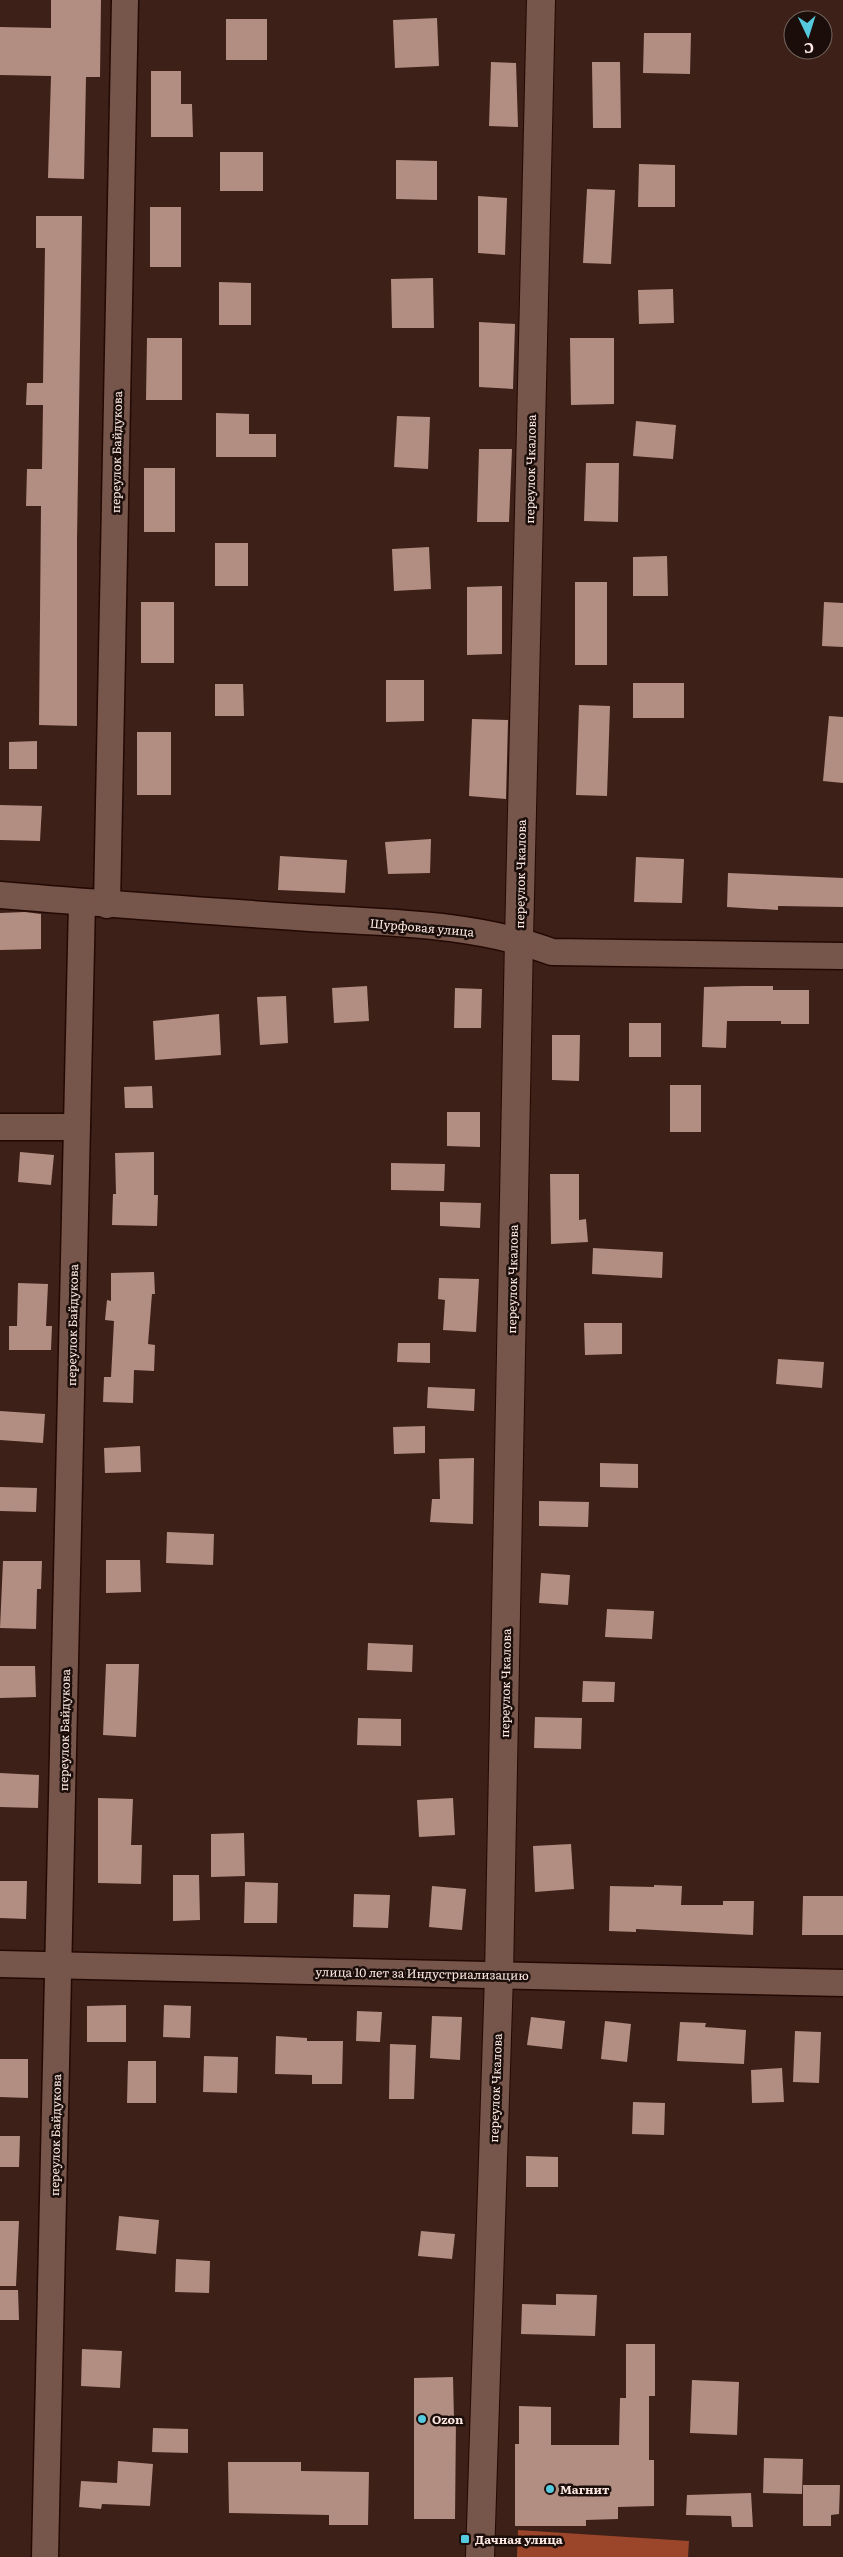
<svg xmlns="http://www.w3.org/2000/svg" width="843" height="2557" font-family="Literata,serif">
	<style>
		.forest { fill: #9b452b }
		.building { fill: #b28d82 }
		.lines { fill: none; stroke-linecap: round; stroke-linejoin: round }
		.street-casing { stroke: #230903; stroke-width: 29 }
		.secondary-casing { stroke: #230903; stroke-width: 30 }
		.street { stroke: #76554b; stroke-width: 26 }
		.secondary { stroke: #76554b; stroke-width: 28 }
		.poi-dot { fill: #55cadf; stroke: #1b0e0a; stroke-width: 2 }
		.labels { text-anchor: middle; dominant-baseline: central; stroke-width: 5; stroke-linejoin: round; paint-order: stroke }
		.street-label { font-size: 12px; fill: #fde9e2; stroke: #1b0e0a }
		.poi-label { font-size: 12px; font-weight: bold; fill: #fde9e2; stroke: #1b0e0a; text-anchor: start }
	</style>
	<rect width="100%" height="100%" fill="#3d2018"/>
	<polygon class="forest" points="518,2530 689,2541 688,2557 517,2557"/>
	<g class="building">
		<polygon points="51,0 101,0 100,77 86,77 84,179 48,178 51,76 0,75 0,27 51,28"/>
		<polygon points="437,18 439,66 395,68 393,20"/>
		<rect x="226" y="19" width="41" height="41"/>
		<polygon points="644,33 691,33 690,74 643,73"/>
		<polygon points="491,62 516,63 518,127 489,126"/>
		<polygon points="592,62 620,62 621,128 593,128"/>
		<polygon points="151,71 181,71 181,104 192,104 193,137 151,137"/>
		<rect x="220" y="152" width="43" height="39"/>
		<polygon points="396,160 437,161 437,200 396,199"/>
		<polygon points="639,164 675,165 675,207 638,207"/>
		<polygon points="587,189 615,190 611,264 583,263"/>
		<polygon points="478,196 507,198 505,255 478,253"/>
		<rect x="150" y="207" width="31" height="60"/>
		<polygon points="36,216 82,216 77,540 77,726 39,725 41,506 26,506 27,469 42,469 43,405 26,405 27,383 43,383 45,248 36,248"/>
		<polygon points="433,278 434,328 392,328 391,279"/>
		<polygon points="219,282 251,283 251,325 219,325"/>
		<polygon points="673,289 674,323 639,324 638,290"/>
		<polygon points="479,322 515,324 513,389 479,387"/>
		<polygon points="147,338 182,338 182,400 146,400"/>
		<polygon points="570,338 614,338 614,404 571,405"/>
		<polygon points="216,413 249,414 249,434 276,434 276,457 216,457"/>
		<polygon points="397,416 430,417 428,469 394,467"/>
		<polygon points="636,421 676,425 673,459 633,456"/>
		<polygon points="479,449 512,449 509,522 477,522"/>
		<polygon points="586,463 619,463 618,522 584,521"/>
		<rect x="144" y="468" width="31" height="64"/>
		<rect x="215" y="543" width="33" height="43"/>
		<polygon points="429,547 431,589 394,591 392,549"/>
		<polygon points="667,556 668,596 633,596 633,557"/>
		<rect x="575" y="582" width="32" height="83"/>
		<polygon points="502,586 502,654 467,655 467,587"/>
		<rect x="141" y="602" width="33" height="61"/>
		<polygon points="824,602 843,603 843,647 822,646"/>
		<polygon points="386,680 424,680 424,721 386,722"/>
		<rect x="633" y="683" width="51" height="35"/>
		<polygon points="215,684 243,684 244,716 215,716"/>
		<polygon points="579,705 610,706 607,796 576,795"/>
		<polygon points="829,716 843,717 843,783 823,781"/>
		<polygon points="472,719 508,720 506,799 469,796"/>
		<rect x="137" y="732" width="34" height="63"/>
		<polygon points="37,741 37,769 9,769 9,742"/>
		<polygon points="0,805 42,806 40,841 0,840"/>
		<polygon points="431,839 430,873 388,874 385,842"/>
		<polygon points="280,856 347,860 345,893 278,890"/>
		<polygon points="636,857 684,859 682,903 634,902"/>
		<polygon points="728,873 843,878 843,907 778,906 778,910 727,907"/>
		<polygon points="25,912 41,914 41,949 0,950 0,913"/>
		<polygon points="367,986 369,1021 334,1023 332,988"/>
		<polygon points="744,986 773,986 773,990 809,990 809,1024 781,1024 781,1021 727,1021 726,1048 702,1047 704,987"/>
		<polygon points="455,988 482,989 481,1028 454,1028"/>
		<polygon points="286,996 288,1043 260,1045 257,997"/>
		<polygon points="219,1014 221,1055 155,1060 153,1021"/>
		<rect x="629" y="1023" width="32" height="34"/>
		<polygon points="552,1035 580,1035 579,1081 552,1080"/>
		<rect x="670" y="1085" width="31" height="47"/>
		<polygon points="152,1086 153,1108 125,1108 124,1087"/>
		<polygon points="447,1112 480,1112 480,1147 447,1146"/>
		<polygon points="20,1152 54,1155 51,1185 18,1182"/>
		<polygon points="154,1152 154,1195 158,1195 157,1226 112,1225 113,1194 116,1194 115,1153"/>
		<polygon points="391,1163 445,1164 444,1191 391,1190"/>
		<polygon points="550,1174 579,1174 579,1220 586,1219 588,1242 551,1244"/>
		<polygon points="440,1202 481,1203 480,1228 440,1226"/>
		<polygon points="593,1248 663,1252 662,1278 592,1274"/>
		<polygon points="154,1272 155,1294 152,1294 148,1344 155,1345 154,1371 134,1370 133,1403 103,1402 104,1377 111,1377 114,1321 105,1320 107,1300 111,1301 111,1273"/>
		<polygon points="439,1278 479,1279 476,1332 443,1330 445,1300 438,1299"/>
		<polygon points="18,1283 48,1284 46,1326 52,1326 51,1350 9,1350 9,1326 17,1326"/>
		<polygon points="584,1323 622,1323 622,1354 585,1355"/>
		<polygon points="398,1343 430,1343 430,1363 397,1362"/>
		<polygon points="778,1359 824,1362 822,1388 776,1384"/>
		<polygon points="428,1387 475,1389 474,1411 427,1408"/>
		<polygon points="0,1411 45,1414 43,1443 0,1440"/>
		<polygon points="425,1426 425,1453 394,1454 393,1427"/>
		<polygon points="140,1446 141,1472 105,1473 104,1448"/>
		<polygon points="474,1458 473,1524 430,1522 432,1499 440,1499 439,1459"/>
		<polygon points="600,1463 638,1464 638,1488 600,1487"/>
		<polygon points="0,1487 37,1488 36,1512 0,1511"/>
		<polygon points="539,1501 589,1502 588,1527 539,1526"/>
		<polygon points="167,1532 214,1534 213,1565 166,1563"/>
		<polygon points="106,1560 140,1560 141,1592 106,1593"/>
		<polygon points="3,1561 42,1561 41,1589 37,1589 36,1629 0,1628"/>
		<polygon points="541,1573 570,1575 568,1605 539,1603"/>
		<polygon points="607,1609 654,1611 652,1639 605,1637"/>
		<polygon points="368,1643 413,1645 412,1672 367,1670"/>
		<polygon points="106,1664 139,1664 136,1737 103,1735"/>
		<polygon points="0,1666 35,1666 36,1697 0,1698"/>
		<polygon points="583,1681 615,1682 614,1702 582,1702"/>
		<polygon points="535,1717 582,1718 581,1749 534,1748"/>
		<polygon points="358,1718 401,1719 401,1746 357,1745"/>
		<polygon points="0,1773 39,1775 38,1808 0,1807"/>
		<polygon points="98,1798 133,1799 131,1845 142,1845 141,1884 98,1883"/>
		<polygon points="453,1798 455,1835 419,1837 417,1800"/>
		<polygon points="244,1833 245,1876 211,1877 211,1834"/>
		<polygon points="571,1844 574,1889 535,1892 533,1846"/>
		<polygon points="173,1875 199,1875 200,1920 173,1921"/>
		<polygon points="0,1881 27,1881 26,1919 0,1918"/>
		<polygon points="245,1882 278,1883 277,1923 244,1923"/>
		<polygon points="654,1885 682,1886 681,1905 723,1905 723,1901 754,1901 753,1935 636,1929 636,1932 609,1931 610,1886 654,1887"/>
		<polygon points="432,1886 466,1889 462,1930 429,1927"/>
		<polygon points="354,1894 390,1895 388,1928 353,1927"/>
		<polygon points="803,1896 843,1896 843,1935 802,1935"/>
		<polygon points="126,2005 126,2042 87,2042 87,2006"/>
		<polygon points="164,2005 191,2006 190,2038 163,2037"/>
		<polygon points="357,2011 382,2012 380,2042 356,2041"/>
		<polygon points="432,2016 462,2017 460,2060 430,2058"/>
		<polygon points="531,2017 565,2021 562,2049 527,2045"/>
		<polygon points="605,2021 631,2024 627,2062 601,2059"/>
		<polygon points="680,2022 706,2023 705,2027 746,2030 744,2064 677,2061"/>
		<polygon points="795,2031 821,2032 819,2083 793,2082"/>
		<polygon points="276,2036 307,2038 307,2041 343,2041 342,2084 312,2084 312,2075 275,2074"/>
		<polygon points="390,2044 416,2045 414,2099 389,2099"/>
		<polygon points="204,2056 238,2057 237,2093 203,2092"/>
		<polygon points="0,2059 28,2059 28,2098 0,2097"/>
		<polygon points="128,2061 156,2061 156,2103 127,2103"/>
		<polygon points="782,2068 784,2102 752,2103 751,2070"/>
		<polygon points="633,2102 665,2103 664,2135 632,2134"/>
		<polygon points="0,2136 20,2136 19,2167 0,2167"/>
		<polygon points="526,2156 558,2157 558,2187 526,2187"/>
		<polygon points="119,2216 159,2220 156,2254 116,2250"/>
		<polygon points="0,2221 19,2221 16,2286 0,2286"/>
		<polygon points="421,2231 455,2234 452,2259 418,2256"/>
		<polygon points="176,2259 210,2261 209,2293 175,2292"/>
		<polygon points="0,2290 18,2290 19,2320 0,2320"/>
		<polygon points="556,2294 597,2295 595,2336 521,2334 522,2304 556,2305"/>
		<polygon points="626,2344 655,2344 655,2396 649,2396 649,2460 654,2460 654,2506 618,2507 618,2519 586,2520 586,2526 515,2526 515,2444 519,2444 519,2406 551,2407 551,2445 619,2445 620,2398 626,2398"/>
		<polygon points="82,2349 122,2351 120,2388 81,2386"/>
		<polygon points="453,2377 454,2419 456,2419 455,2519 414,2519 414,2378"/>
		<polygon points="692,2380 739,2382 737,2435 690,2433"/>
		<polygon points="153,2428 188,2429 188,2453 152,2452"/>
		<polygon points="764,2458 803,2459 802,2494 763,2493"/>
		<polygon points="118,2461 153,2464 150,2506 102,2504 101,2509 79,2507 81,2481 117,2483"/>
		<polygon points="228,2462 301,2462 301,2471 369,2472 368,2525 329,2525 329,2515 229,2513"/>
		<polygon points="803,2485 840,2485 839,2514 831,2515 831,2526 803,2526"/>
		<polygon points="751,2493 753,2527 732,2527 731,2516 686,2515 687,2495"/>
	</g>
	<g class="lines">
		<defs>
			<g id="street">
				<path d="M0 895C103 904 206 911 310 918 392 923 475 923 552 952L843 956"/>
				<polyline points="107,905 125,0"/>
				<polyline points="0,1127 77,1127"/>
				<polyline points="0,1964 843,1983"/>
				<polyline points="45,2557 82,902"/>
			</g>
			<polyline id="secondary" points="480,2557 499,1975 519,939 541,0"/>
		</defs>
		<use href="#street" class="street-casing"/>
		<use href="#secondary" class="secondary-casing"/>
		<use href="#street" class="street"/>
		<use href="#secondary" class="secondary"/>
	</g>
	<g class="poi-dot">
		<circle cx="422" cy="2419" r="5"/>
		<circle cx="550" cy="2489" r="5"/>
		<rect x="460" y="2534" width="10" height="10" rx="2.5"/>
	</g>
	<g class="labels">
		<g class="street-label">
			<text transform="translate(116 452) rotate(-89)">переулок Байдукова</text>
			<text transform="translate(530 469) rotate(-89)">переулок Чкалова</text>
			<text transform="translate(520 874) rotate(-89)">переулок Чкалова</text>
			<text transform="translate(422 927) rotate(5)">Шурфовая улица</text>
			<text transform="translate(512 1279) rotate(-89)">переулок Чкалова</text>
			<text transform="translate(72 1325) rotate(-89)">переулок Байдукова</text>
			<text transform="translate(505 1683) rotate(-89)">переулок Чкалова</text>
			<text transform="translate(64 1730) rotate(-89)">переулок Байдукова</text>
			<text transform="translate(422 1973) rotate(1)">улица 10 лет за Индустриализацию</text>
			<text transform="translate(495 2088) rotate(-88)">переулок Чкалова</text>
			<text transform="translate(55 2135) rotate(-89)">переулок Байдукова</text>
		</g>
		<g class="poi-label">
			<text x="432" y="2419">Ozon</text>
			<text x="560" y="2489">Магнит</text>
			<text x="475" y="2539">Дачная улица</text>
		</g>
	</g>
	<g transform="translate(808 35) rotate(176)"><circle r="24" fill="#1b0e0a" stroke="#756660"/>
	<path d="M0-4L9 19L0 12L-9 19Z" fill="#55cadf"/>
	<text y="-8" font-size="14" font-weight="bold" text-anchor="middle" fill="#fde9e2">С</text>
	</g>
</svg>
